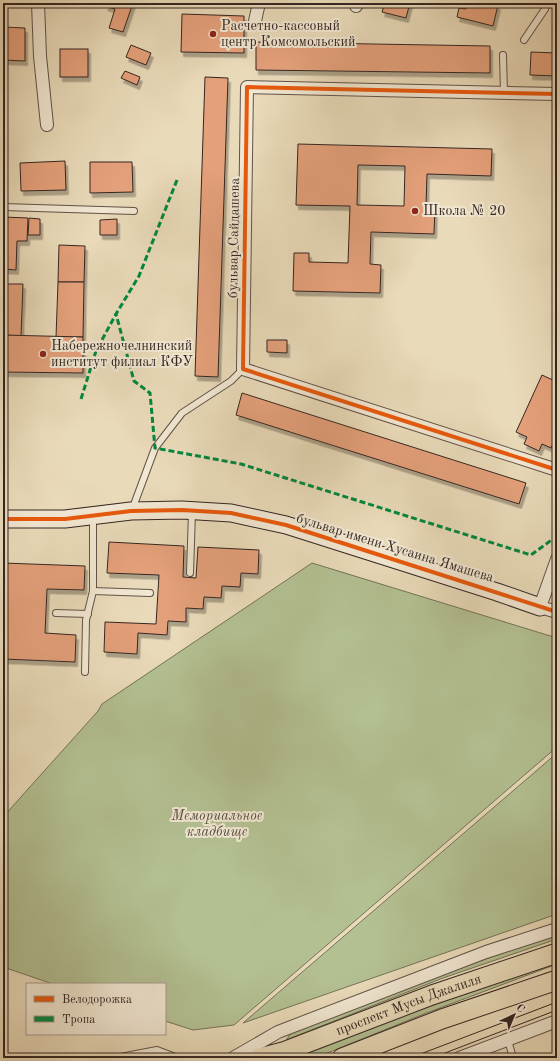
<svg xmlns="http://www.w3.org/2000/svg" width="560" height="1061" font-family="'Old Standard TT',serif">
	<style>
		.green { fill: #b3c092; stroke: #74735a }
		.building { fill: #e4a07a; stroke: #342622; fill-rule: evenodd; filter: url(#shadow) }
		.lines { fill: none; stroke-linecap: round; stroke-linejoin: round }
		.lane-casing { stroke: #615348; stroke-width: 8 }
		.street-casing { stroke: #615348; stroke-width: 14 }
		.secondary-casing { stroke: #342622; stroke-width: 19 }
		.primary-casing { stroke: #342622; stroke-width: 21 }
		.lane { stroke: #f1e7d2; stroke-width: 6 }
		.street { stroke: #f1e7d2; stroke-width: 12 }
		.secondary { stroke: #f1e7d2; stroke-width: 17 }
		.primary { stroke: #e9dab9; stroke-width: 19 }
		.tram { stroke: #342622; stroke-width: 1 }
		.quiet { stroke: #00873e; stroke-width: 3; stroke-dasharray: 6 3; stroke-linecap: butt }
		.cycleway-casing { stroke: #f1e7d2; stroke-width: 6 }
		.cycleway { stroke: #e8590c; stroke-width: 4 }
		.poi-dot { fill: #8f2418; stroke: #f1e7d2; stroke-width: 1.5 }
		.labels { text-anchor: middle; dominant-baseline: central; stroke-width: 4; stroke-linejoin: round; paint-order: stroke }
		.poi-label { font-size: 14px; fill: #342622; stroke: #f1e7d2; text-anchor: start }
		.street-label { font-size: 14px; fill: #342622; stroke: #f1e7d2 }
		.park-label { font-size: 14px; font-style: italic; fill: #544c3e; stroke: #f1e7d2 }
	</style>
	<defs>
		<filter id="shadow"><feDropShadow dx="2.5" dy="4.5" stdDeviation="0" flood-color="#0004"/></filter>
	</defs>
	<rect width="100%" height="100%" fill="#e9dab9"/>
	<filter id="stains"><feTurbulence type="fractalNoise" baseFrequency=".005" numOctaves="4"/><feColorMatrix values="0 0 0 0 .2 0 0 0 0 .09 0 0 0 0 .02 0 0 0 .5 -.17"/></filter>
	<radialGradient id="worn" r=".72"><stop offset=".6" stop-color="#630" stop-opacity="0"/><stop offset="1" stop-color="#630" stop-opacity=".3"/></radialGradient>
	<g class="green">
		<polygon points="312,563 557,638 557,747 234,1025 193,1030 165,1021 165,984 53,984 3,967 3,817 98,711 102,704"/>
		<polygon points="557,753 557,914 243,1023"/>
		<polygon points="557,934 557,939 443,978 286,1040 292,1032 439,975"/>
		<polygon points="557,959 557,964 424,1014 315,1058 290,1058"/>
	</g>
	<g class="building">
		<polygon points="107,3 133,3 123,32 109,28 115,9 105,6"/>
		<polygon points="385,3 410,3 406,18 382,12"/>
		<polygon points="468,3 489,3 498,5 493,26 457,17 459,8 466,9"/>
		<polygon points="182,14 244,16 244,53 181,52"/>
		<polygon points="3,27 25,28 25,61 3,60"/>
		<polygon points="256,42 490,46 490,73 256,70"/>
		<polygon points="131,45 151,53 146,65 126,57"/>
		<rect x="60" y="49" width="28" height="28"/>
		<polygon points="531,52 557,53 557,76 530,75"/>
		<polygon points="125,71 140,77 137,85 121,78"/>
		<polygon points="205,77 228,78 218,377 195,376"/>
		<path d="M298 144 492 149 491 176 427 174 426 206 435 207 434 234 371 232 370 264 381 265 380 293 293 291 294 253H309V262L348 263 350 206 296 205ZM358 165 405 166 404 206 357 205Z"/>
		<polygon points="65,161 66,190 21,191 20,163"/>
		<polygon points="90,162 132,162 133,192 90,193"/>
		<polygon points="3,217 28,218 27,241 17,241 16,270 3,269"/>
		<polygon points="29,218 40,219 40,235 28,235"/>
		<polygon points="117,219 117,235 100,235 100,220"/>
		<polygon points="59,245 85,246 84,282 58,282"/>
		<polygon points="58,282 84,282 83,337 56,337"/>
		<polygon points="3,284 23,284 21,336 3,335"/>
		<polygon points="3,335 83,337 83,373 3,372"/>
		<polygon points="267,340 287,340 287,353 267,352"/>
		<polygon points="542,375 557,382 557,435 551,448 542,444 539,451 524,444 527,437 516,432"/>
		<polygon points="242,393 526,483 519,504 236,415"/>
		<polygon points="109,542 184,546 183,577 196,578 198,547 259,550 258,574 241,573 240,587 222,586 221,598 204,597 203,609 186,608 186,622 168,621 167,635 138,633 137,654 104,652 105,622 156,624 159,575 107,573"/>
		<polygon points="3,563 85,566 84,590 47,589 45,633 76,635 75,662 3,659"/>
		<polygon points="3,779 5,779 4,800 3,800"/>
	</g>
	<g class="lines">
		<defs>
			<g id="lane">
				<polyline points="524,40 545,9 547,3"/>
				<polyline points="503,55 504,93"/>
				<polyline points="3,207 134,211"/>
				<polyline points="132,510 155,448 182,413 231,381 243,369"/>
				<polyline points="190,573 192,512"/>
				<polyline points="93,591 150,593"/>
				<polyline points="56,613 88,614"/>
				<polyline points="85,672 86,620 93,591 93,517"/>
				<polyline points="508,1040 513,1058"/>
				<polyline points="115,1058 157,1050 178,1058"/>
			</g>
			<g id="street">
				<polyline points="38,3 40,56 47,125"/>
				<polyline points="356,6 358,3"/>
				<polyline points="255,21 259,3"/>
				<polyline points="557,94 247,87 243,369 557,470"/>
				<polyline points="557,559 540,607 557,612"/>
				<polyline points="233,1058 278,1032 486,952 557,929"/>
				<polyline points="459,1058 557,1021"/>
			</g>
			<polyline id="secondary" points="3,519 65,519 131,511 182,510 231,513 286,525 497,592 540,607"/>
			<g id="primary">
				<path id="s1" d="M260 1058 283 1052 432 995 557 953"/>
				<polyline points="342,1058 442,1019 557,980"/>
			</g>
		</defs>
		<use href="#lane" class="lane-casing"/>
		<use href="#street" class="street-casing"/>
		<use href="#secondary" class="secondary-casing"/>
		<use href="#primary" class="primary-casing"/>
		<use href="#lane" class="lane"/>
		<use href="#street" class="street"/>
		<use href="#secondary" class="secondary"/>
		<use href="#primary" class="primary"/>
		<g class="tram">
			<polyline points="410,1058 557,1002"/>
			<polyline points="432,1058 557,1010"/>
		</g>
		<g class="quiet">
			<polyline points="177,180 139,276 116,314 134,381 150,393 155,448 241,464 531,555 557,536"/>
			<polyline points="81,399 96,351 116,314"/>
		</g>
		<defs>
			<g id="cycleway">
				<polyline points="557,94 247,87 243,369 557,470"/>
				<polyline points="3,519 65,519 131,511 182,510 231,513 286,525 557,612"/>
			</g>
		</defs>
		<use href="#cycleway" class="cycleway-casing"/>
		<use href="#cycleway" class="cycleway"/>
	</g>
	<g class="poi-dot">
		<circle cx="213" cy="34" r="4"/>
		<circle cx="415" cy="211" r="4"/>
		<circle cx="43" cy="354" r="4"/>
	</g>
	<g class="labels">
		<g class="poi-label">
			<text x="221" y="26">Расчетно-кассовый<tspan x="221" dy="16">центр Комсомольский</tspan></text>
			<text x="423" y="211">Школа № 20</text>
			<text x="51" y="346">Набережночелнинский<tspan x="51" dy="16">институт филиал КФУ</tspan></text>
		</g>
		<g class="street-label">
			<text transform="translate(234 238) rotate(-89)">бульвар Сайдашева</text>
			<text transform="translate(395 548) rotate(17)">бульвар имени Хусаина Ямашева</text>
			<text stroke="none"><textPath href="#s1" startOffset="158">проспект Мусы Джалиля</textPath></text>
		</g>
		<g class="park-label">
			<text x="217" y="816">Мемориальное<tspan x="217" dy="16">кладбище</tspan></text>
		</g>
	</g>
	<rect width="560" height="1061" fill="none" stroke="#e9dab9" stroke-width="16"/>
	<rect x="4" y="4" width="552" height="1053" fill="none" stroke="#342622" stroke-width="2"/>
	<rect x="8" y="8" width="544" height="1045" fill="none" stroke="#342622"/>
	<rect x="26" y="983" width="140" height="52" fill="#f1e7d2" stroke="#a59a8c"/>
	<rect x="34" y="996" width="20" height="6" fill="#e8590c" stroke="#a59a8c"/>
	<text x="62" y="1003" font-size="12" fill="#342622">Велодорожка</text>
	<rect x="34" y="1016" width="20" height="6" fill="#00873e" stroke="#a59a8c"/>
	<text x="62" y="1023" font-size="12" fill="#342622">Тропа</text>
	<g transform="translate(514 1015) rotate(44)" stroke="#f1e7d2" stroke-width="3" paint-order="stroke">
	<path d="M0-3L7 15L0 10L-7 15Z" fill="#342622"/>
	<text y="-6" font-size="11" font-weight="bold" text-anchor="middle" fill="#342622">С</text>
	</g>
	<rect width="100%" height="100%" filter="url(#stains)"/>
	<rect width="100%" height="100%" fill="url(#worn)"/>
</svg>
